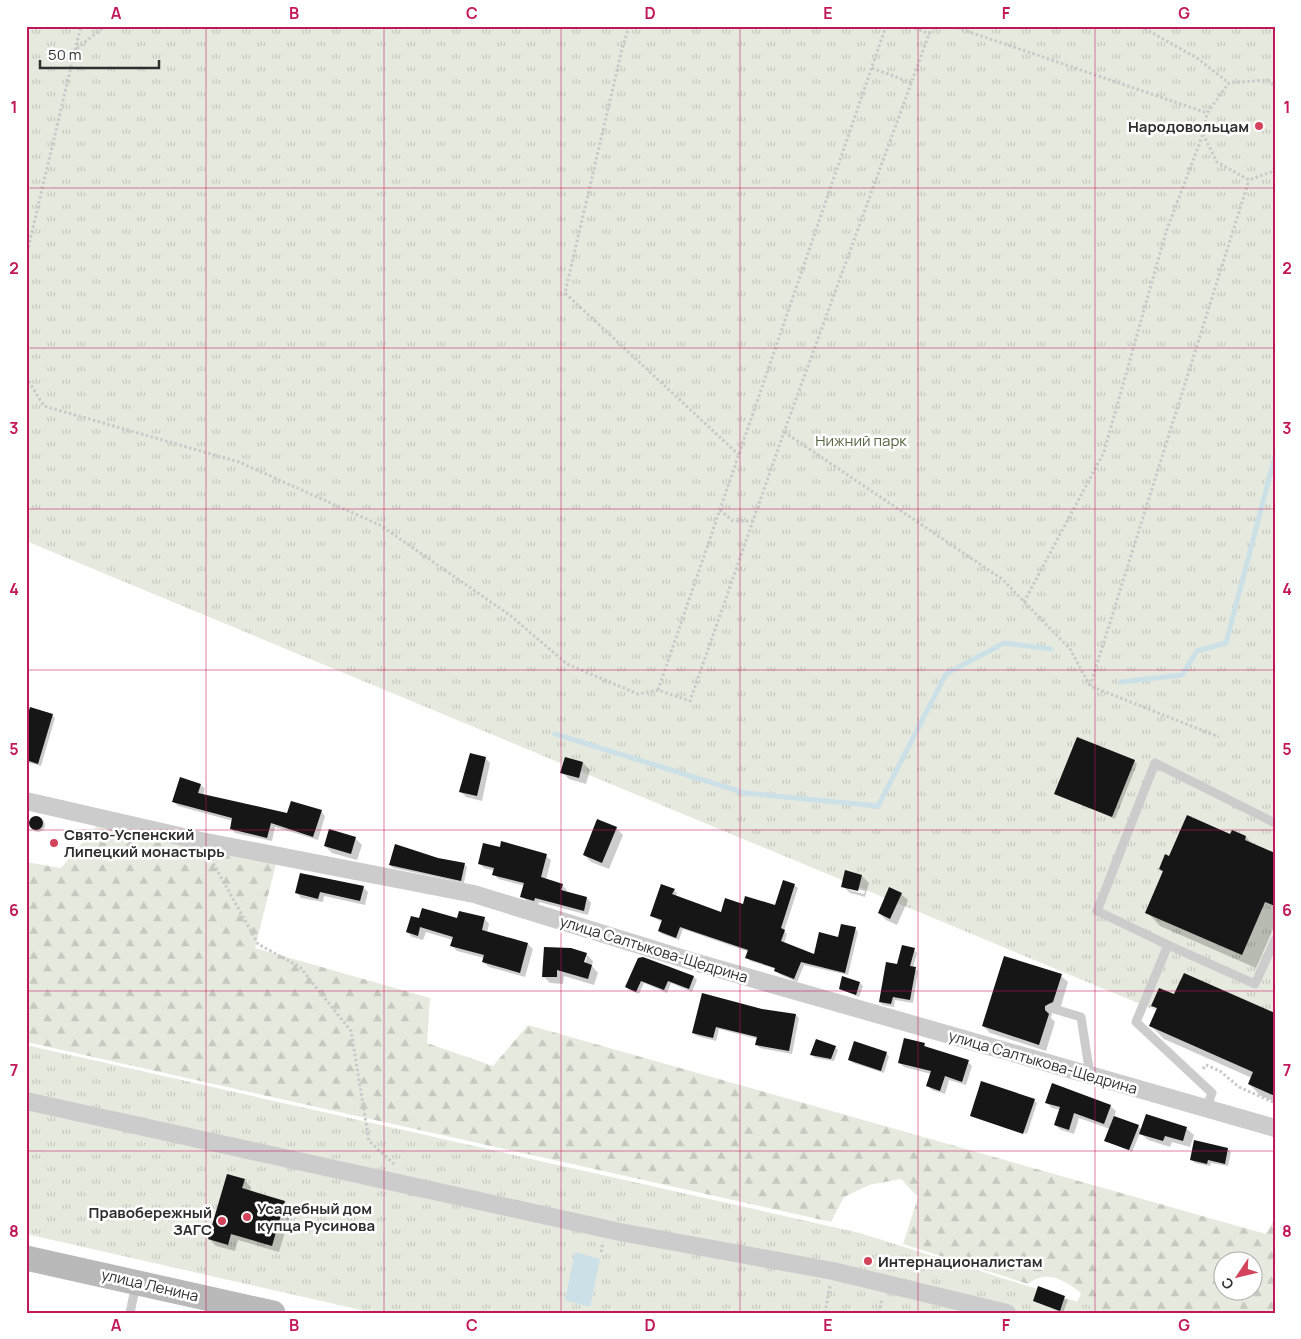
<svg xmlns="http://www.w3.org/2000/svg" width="1301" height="1339" font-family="Manrope,sans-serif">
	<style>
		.forest { fill: url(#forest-firs); fill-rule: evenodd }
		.park { fill: url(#park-tufts) }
		.water { fill: #cce0e8 }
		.shadow { fill: #0003; fill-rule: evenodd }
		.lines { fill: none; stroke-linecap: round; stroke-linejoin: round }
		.stream { stroke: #cce0e8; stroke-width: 5 }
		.building { fill: #161616 }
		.path { stroke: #c9c9c9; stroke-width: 3; stroke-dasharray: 2.5 2.5; stroke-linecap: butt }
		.lane { stroke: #ccc; stroke-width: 9 }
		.street { stroke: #ccc; stroke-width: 18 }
		.secondary { stroke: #b9b9b9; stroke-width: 25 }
		.grid { fill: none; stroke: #c2185b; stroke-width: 1; stroke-opacity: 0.55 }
		.poi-dot { fill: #d3435b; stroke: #fff; stroke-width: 2 }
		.labels { text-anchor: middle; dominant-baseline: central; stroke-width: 5; stroke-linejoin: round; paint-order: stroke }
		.poi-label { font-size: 15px; font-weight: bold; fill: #2f2f2f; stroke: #fff; text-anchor: start }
		.park-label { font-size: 15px; fill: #556640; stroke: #fff }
		.street-label { font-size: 15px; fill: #2f2f2f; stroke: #fff }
		.neatline { fill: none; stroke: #c2185b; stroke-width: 2 }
		.grid-label { font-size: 16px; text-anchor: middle; font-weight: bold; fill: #c2185b }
	</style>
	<defs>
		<pattern id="forest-firs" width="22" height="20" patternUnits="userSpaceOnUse" patternTransform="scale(1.25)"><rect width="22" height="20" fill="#e6eade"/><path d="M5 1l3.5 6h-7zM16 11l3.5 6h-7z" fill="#c6c9bf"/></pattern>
		<pattern id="park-tufts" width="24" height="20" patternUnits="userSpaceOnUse" patternTransform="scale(1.25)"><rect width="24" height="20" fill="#e6eade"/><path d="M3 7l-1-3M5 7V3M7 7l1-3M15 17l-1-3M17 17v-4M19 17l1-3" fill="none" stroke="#c6c9bf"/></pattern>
	</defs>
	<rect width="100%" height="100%" fill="#fff"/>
	<path class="forest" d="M98 824 277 860 255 948 430 998 427 1043 493 1066 528 1025 1266 1234 1275 1218V1313H1109L1077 1303 1081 1293C1064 1280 1047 1269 1028 1284L903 1244 918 1197 901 1179 869 1185 844 1197 831 1222 26 1042V862L61 868ZM1224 1262H1254V1292H1224Z"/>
	<g class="park">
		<polygon points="26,26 1275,26 1275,1060 26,541"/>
		<polygon points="26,1045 860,1233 1113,1313 374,1313 26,1234"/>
	</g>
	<polygon class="water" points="575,1252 600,1259 590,1307 565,1300"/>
	<g class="shadow">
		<polygon points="52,715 55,718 41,766 26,762 26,726"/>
		<polygon points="485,758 490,763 482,801 466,797 460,791"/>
		<polygon points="1134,761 1137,764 1115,819 1055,793"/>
		<polygon points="583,763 590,770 586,784 569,779 562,772"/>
		<polygon points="201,785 205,789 203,795 288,815 321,811 325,816 318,840 275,827 272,841 235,833 231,829 233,821 178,806 173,801"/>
		<circle cx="38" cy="825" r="7"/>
		<polygon points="616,828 623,835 609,869 591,862 584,855"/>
		<polygon points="1231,835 1246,837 1254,846 1275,855 1275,925 1256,968 1160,926 1147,912 1164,873 1160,869 1170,858"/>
		<polygon points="355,838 362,845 357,860 332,853 325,846"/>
		<polygon points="546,856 551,860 546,880 562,885 567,890 566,893 587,898 591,903 588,915 539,902 538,905 527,901 522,897 525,886 498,879 494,874 495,871 484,868 479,863"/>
		<polygon points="438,859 464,864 467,867 464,883 393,868 390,865"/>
		<path d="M862 876 869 883 865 897 850 893 843 886ZM849 887 865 891 864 894 849 890Z"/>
		<polygon points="794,885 798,888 784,931 787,934 784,943 815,955 855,928 858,932 848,975 804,965 797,982 779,974 776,969 750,961 747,957 749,952 683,929 679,940 662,934 659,931 662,922 651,916 674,890 677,893 676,897 721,914 744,905 776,906"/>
		<polygon points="363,887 368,892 365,905 324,896 323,902 301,898 297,893"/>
		<polygon points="901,894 908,900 897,925 886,920 879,913"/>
		<polygon points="484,918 489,924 487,933 528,944 533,949 525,977 489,967 483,962 484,958 457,951 452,946 453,940 426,932 423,940 412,937 407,932 420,920"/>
		<polygon points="914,950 917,953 913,968 918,971 913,1003 895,1000 894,1007 883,1005 880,1002"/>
		<path d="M586 954 593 961 592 966 598 973 594 985 564 976 563 984 550 983 543 976ZM584 957H587L583 969Z"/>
		<polygon points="638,959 668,966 694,977 697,980 692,992 671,983 667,993 644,983 639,994 629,990 626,987"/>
		<polygon points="1061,976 1068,982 1060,1009 1052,1013 1051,1018 1055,1022 1046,1051 990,1033 983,1026"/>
		<polygon points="860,983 863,986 859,997 840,989"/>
		<polygon points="1175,996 1275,1015 1275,1102 1261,1096 1249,1084 1252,1078 1164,1039 1151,1026 1158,1010 1153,1005"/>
		<polygon points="762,1010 796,1015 799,1018 792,1054 760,1048 757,1045 758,1039 719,1029 716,1041 697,1036 693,1033"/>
		<polygon points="924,1044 928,1048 968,1062 972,1066 966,1085 949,1080 945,1094 932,1090 928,1086 931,1074 904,1067 900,1063"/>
		<polygon points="835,1047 838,1050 834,1061 815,1058 812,1055"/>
		<polygon points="886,1053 889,1056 884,1073 853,1063 850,1060"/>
		<polygon points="1034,1100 1037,1103 1027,1134 971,1115"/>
		<polygon points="1047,1103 1110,1106 1116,1111 1114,1117 1138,1126 1142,1130 1146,1116 1187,1129 1194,1135 1190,1147 1172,1142 1170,1147 1148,1140 1140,1133 1132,1152 1106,1141 1110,1129 1079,1118 1074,1134 1061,1130 1055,1125 1060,1110 1052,1108"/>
		<polygon points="1228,1149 1231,1152 1228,1166 1211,1163 1210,1166 1195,1163 1192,1160"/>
		<polygon points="244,1180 251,1187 250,1192 285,1202 292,1209 279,1252 238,1240 235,1251 216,1246 209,1239"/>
		<polygon points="1039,1288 1068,1300 1063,1313 1034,1301"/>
	</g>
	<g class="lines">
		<g class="stream">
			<polyline points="1121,682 1182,675 1197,651 1226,643 1275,456"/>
			<polyline points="555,734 745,793 878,806 946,674 1004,643 1051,649"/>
		</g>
	</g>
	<g class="building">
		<polygon points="30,707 53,714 38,764 26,760 26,721"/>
		<polygon points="1077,737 1135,760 1112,817 1054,794"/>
		<polygon points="470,753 486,757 477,796 459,792"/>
		<polygon points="565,757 583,762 579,778 560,773"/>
		<polygon points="180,777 201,784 198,793 287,813 291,801 322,810 313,837 271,823 267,838 230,829 232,818 172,802"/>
		<polygon points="1187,815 1230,834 1232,830 1246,836 1245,840 1275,853 1275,906 1265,902 1242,955 1145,913 1163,871 1159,869 1165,854 1169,856"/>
		<circle cx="36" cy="823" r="7"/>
		<polygon points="597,819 617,827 602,863 583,855"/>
		<polygon points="329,829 356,837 351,854 324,846"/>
		<polygon points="501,841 547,854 541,877 563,884 561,890 587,897 584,911 535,898 534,901 520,897 524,883 492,875 494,868 478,864 483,843 500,847"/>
		<polygon points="395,844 438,858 465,863 461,881 389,865"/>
		<polygon points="845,870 862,875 858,891 841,887"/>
		<polygon points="300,873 364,886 360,901 320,892 318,899 295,893"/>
		<polygon points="783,880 795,884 781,928 785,930 781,941 814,954 819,932 838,937 841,924 856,927 845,973 801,962 794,979 774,971 775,968 745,958 748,950 680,927 676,938 658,931 662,920 650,916 661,884 675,889 672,894 721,912 725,898 743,904 745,896 775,905"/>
		<polygon points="889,887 902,893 890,919 878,913"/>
		<polygon points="422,908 457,918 459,911 485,917 482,930 528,943 520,973 482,962 484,955 450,946 453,937 420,927 418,936 406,932 411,916 419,918"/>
		<polygon points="902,945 915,948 910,966 916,967 910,1000 893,997 891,1004 879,1002 886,962 897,964"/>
		<polygon points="544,947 571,948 587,953 584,962 592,965 588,979 557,970 557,977 542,977"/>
		<polygon points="1004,956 1062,974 1053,1002 1045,1006 1045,1010 1049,1014 1039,1045 982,1026"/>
		<polygon points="643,957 694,976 689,989 668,981 664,990 641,981 636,992 625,987 638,958"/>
		<polygon points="1184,973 1275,1013 1275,1096 1248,1084 1253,1072 1149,1026 1157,1008 1151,1006 1159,988 1174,994"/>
		<polygon points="842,976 860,982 856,995 839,989"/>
		<polygon points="702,993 762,1009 796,1014 789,1051 755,1045 757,1037 716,1027 713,1038 692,1033"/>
		<polygon points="904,1038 925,1043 924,1046 969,1060 962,1082 945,1076 940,1091 926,1086 931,1071 898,1063"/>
		<polygon points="816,1039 836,1046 831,1059 810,1055"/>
		<polygon points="854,1041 887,1052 881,1071 848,1060"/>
		<polygon points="981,1081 1035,1099 1023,1134 970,1116"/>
		<polygon points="1052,1083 1111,1105 1104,1124 1074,1113 1069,1130 1054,1125 1060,1107 1045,1103"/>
		<polygon points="1146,1114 1187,1127 1183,1141 1165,1136 1163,1141 1139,1134"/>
		<polygon points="1114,1116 1139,1125 1129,1150 1104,1141"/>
		<polygon points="1194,1140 1228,1148 1225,1164 1208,1160 1207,1164 1190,1160"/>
		<polygon points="227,1174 245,1179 242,1188 285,1201 272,1246 231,1234 228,1245 208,1239"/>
		<polygon points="1038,1286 1065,1296 1060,1311 1033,1301"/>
	</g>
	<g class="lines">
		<g class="path">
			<polyline points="629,26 622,49 565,293 739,455"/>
			<polyline points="910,26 930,34"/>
			<polyline points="952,26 1207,113 1229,83 1268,80 1275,86"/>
			<polyline points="1140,26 1197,58 1229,83"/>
			<polyline points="75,50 81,26"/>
			<polyline points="872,68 912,83"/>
			<polyline points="1203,134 1217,162 1249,180 1271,172 1275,167"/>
			<polyline points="26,257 75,50 105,26"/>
			<polyline points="26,377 44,406 239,462 380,525 511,616 567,664 638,694 658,690 690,701 784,432 932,26"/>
			<polyline points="784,432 1002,579 1070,649 1090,686 1219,737"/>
			<polyline points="720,510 733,521 754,521"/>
			<polyline points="1024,602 1104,452 1166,232 1203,134 1207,113"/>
			<polyline points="1090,686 1249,180"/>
			<polyline points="658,690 886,26"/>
			<polyline points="211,859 258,944 300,967 351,1031 369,1141 395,1165"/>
			<polyline points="1203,1069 1206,1065 1220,1071 1239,1087 1275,1103"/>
			<polyline points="601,1252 603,1242"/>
			<polyline points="825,1313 830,1286"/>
			<polyline points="879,1313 882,1299"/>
		</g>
		<g class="lane">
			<polyline points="1168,945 1255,984 1275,940"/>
			<polyline points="1051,1008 1081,1017 1090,1075"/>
			<polyline points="1206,1109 1212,1093 1136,1022 1168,945 1097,911 1155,763 1275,823"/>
			<polyline points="130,1313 136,1284"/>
		</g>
		<g class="street">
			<polyline points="26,801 201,841 474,894 691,961 1275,1128"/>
			<polyline points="26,1101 620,1232 833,1271 1007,1313"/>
		</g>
		<polyline class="secondary" points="26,1258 273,1313"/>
	</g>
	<path class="grid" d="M206 26V1313M384 26V1313M561 26V1313M740 26V1313M918 26V1313M1095 26V1313M26 188H1275M26 348H1275M26 509H1275M26 670H1275M26 830H1275M26 991H1275M26 1151H1275"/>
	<g class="poi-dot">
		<circle cx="1259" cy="126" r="5"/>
		<circle cx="54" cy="843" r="5"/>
		<circle cx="247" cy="1217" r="5"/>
		<circle cx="222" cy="1221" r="5"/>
		<circle cx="868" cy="1261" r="5"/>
	</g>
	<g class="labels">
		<g class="poi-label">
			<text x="1249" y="126" text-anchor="end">Народовольцам</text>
			<text x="64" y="834">Свято-Успенский<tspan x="64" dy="17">Липецкий монастырь</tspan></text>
			<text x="257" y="1208">Усадебный дом<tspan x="257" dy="17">купца Русинова</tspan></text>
			<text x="212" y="1212" text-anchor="end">Правобережный<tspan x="212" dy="17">ЗАГС</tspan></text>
			<text x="878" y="1261">Интернационалистам</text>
		</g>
		<g class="park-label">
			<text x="861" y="440">Нижний парк</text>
		</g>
		<g class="street-label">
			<text transform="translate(654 949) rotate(17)">улица Салтыкова-Щедрина</text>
			<text transform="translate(1043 1062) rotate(16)">улица Салтыкова-Щедрина</text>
			<text transform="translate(150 1285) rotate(13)">улица Ленина</text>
		</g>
	</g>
	<rect width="1301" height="1339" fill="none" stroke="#ffffff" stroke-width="55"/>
	<g transform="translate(1238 1276) rotate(235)"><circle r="24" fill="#ffffff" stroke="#acacac"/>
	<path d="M0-4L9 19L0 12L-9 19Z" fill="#d3435b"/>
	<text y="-8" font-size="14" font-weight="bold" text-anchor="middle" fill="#2f2f2f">С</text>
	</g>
	<path d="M40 60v8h119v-8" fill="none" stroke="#2f2f2f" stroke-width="2.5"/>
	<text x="48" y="60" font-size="15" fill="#2f2f2f" stroke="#ffffff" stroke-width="4" paint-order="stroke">50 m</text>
	<rect x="28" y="28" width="1246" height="1284" class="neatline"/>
	<g class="grid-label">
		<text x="116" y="19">A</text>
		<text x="294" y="19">B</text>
		<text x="472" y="19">C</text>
		<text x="650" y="19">D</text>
		<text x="828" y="19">E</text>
		<text x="1006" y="19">F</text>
		<text x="1184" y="19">G</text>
		<text x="14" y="113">1</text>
		<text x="1287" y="113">1</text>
		<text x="14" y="274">2</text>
		<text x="1287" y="274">2</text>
		<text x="14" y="434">3</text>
		<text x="1287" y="434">3</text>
		<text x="14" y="595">4</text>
		<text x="1287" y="595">4</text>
		<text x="14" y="755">5</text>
		<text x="1287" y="755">5</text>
		<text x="14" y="916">6</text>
		<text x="1287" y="916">6</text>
		<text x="14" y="1076">7</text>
		<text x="1287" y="1076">7</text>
		<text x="14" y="1237">8</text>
		<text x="1287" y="1237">8</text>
		<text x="116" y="1331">A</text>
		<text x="294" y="1331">B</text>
		<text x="472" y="1331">C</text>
		<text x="650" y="1331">D</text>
		<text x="828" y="1331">E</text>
		<text x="1006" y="1331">F</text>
		<text x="1184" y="1331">G</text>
	</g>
</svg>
